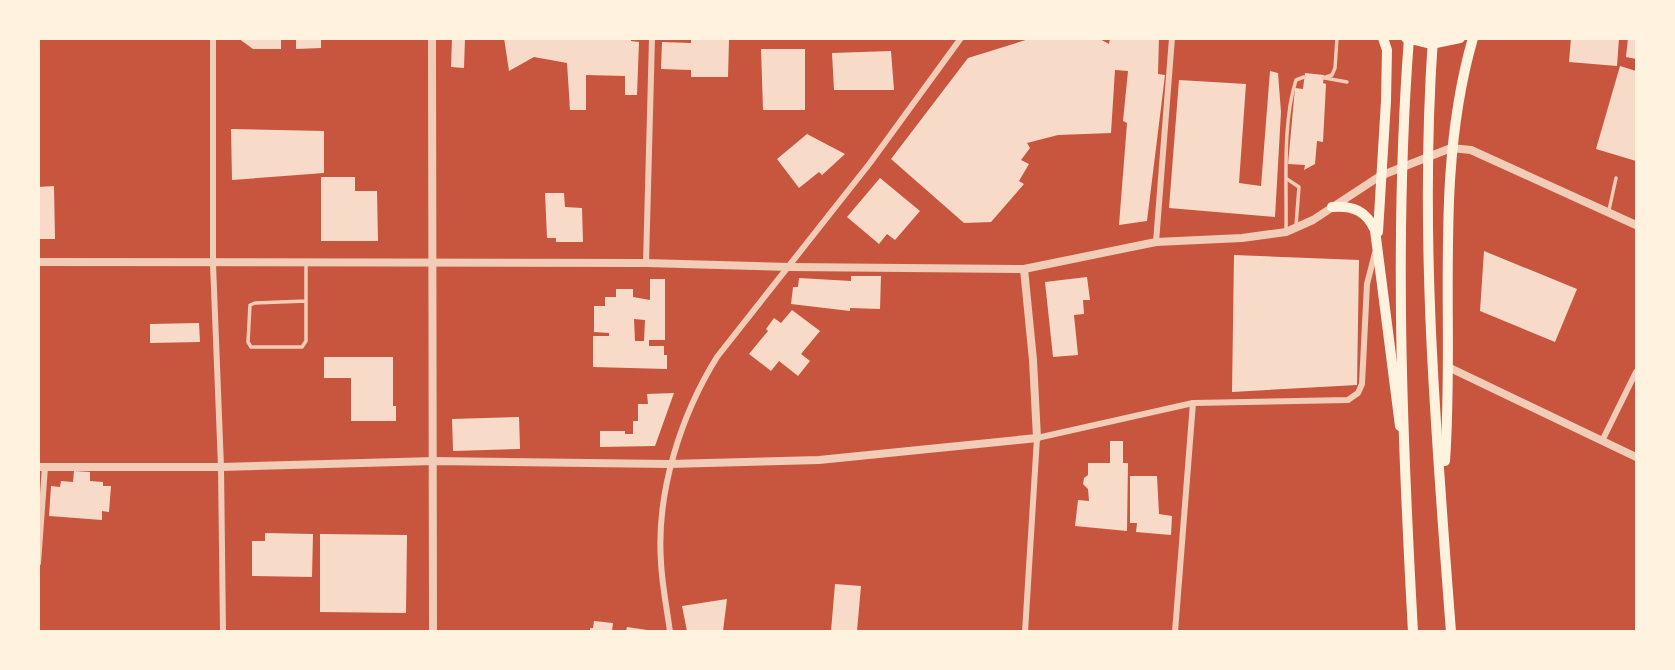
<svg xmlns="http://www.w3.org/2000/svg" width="1675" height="670" font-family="Manrope,sans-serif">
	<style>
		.building { fill: #f7dbc8; fill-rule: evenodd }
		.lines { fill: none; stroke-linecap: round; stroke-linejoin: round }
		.service { stroke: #f1ccb7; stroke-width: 3.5 }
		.minor { stroke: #f1ccb7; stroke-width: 6 }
		.tertiary { stroke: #f1ccb7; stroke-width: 8 }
		.trunk { stroke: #fff3e0; stroke-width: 10 }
	</style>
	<rect width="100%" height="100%" fill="#c8553d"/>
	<g class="building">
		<polygon points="238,38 281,38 281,49 253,49"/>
		<polygon points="296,38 321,38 321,48 296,49"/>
		<polygon points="452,38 465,38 464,68 451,67"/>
		<polygon points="504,38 631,38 631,41 639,42 637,95 625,95 625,76 586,75 586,110 570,110 567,63 534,57 509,71"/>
		<polygon points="691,38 729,40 728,77 691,77 691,70 661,69 662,42 691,43"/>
		<polygon points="1032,38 1098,38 1109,44 1110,38 1159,38 1158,74 1165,75 1147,221 1119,225 1127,123 1123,121 1128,71 1115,70 1111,133 1058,135 1027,143 1030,148 1021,160 1029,164 1019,181 1024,184 991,222 964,223 891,159 968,58"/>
		<polygon points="1571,38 1619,38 1617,66 1569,62"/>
		<polygon points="1628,38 1636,38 1636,59 1626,57"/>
		<polygon points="761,49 805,49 805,110 763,110"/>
		<polygon points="891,51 894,90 834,90 832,53"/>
		<polygon points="1620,66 1636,71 1636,161 1596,149"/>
		<polygon points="1270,71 1278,73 1281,112 1275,217 1169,208 1179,80 1246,84 1239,183 1261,186"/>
		<polygon points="1305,73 1324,75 1323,83 1326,84 1323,142 1317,141 1315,164 1304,170 1305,165 1288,164 1295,88 1303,89"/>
		<polygon points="231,129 324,131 324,173 232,180"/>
		<polygon points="807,134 845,154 822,175 819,172 799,188 777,159"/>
		<polygon points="321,177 355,177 355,191 377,191 378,241 321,241"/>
		<polygon points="880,178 920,211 895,240 887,234 879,244 847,217"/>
		<polygon points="54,186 55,239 38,239 38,187"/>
		<polygon points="545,193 564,193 565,207 582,208 583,242 556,242 556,238 547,238"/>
		<polygon points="1484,251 1577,289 1555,342 1480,311"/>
		<polygon points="1234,255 1359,260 1357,385 1232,392"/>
		<polygon points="851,276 881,276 880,309 850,308 850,311 791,304 793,287 798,287 799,278 851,281"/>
		<polygon points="1087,277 1090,300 1083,300 1084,314 1074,315 1078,355 1053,357 1045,282"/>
		<path d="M650 279H665V340H649V346H664V355H667V369L593 367V336H609V333L594 332V306H605V297H616V289H633V297L650 300ZM634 319 645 320 644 341H635Z"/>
		<polygon points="792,310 820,331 801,354 810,361 798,376 779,361 771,371 749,354 768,331 766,329 774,318 781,323"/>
		<polygon points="199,323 200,342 150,343 150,324"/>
		<polygon points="324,357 393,357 393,406 396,406 396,421 351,421 351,378 324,378"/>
		<polygon points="674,393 655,446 600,447 600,431 625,431 625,434 633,434 633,421 638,421 638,404 648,404 647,394"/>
		<polygon points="519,417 520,449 453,451 452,419"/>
		<polygon points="1110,441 1123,441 1123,463 1128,463 1127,531 1075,526 1078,500 1089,501 1088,489 1083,484 1084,478 1088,475 1088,463 1110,463"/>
		<polygon points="74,471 90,472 90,481 103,482 103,486 111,486 109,512 102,511 102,520 49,516 51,486 60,487 61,481 73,482"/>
		<polygon points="1130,476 1157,476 1159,514 1172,516 1171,535 1136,532 1137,523 1130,523"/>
		<polygon points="265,533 313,534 312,577 252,576 252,541 265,541"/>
		<polygon points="320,534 407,535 406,613 320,612"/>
		<polygon points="835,584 861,586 857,631 831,631"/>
		<polygon points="727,599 723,631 687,631 682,606"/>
		<polygon points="594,621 613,623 612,631 590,631 590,628 593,628"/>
		<polygon points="627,627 647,630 647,631 626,631"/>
	</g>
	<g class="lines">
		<g class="service">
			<polyline points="1323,78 1332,75 1335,68 1337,38"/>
			<polyline points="1325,78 1347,82"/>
			<polyline points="1287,179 1299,187 1296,226"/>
			<polyline points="1609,210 1616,178"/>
			<path d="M1286 232C1287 186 1282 123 1296 80L1304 77"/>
			<polyline points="306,301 255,303 250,305 248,342 251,347 302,347 306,341 306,264"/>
		</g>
		<g class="minor">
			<polyline points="213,38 213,264 221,467 223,632"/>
			<polyline points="1156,242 1172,38"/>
			<polyline points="646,263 652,38"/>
			<polyline points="1602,441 1636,372"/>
			<polyline points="38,563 45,467"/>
			<path d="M670 632C667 609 662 585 661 562 656 492 681 415 717 357L870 163 961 38"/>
			<polyline points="1025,632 1037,438 1193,403 1348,400 1358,393 1362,384 1367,284 1375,253"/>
			<polyline points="1175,632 1193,403"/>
		</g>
		<g class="tertiary">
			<polyline points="432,38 433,632"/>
			<polyline points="38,262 646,263 790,267 1024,269 1156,242 1242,238 1286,232 1313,220 1380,176 1451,148 1471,150 1636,225"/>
			<polyline points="1448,367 1636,457"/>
			<polyline points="38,467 221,467 434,461 669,464 819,460 1037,438 1033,360 1024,269"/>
		</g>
		<g class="trunk">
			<polyline points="1406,38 1431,44 1460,38"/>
			<path d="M1409 38C1394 235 1402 434 1413 632"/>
			<path d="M1433 38C1419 236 1436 434 1451 632"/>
			<path d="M1332 207C1353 205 1366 211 1375 230L1400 426"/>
			<polyline points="1378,232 1386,101 1387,50 1383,38"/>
			<path d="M1445 461C1455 320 1433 176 1473 38"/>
		</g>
	</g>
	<rect width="1675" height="670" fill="none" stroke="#fff3e0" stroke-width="80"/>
</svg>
